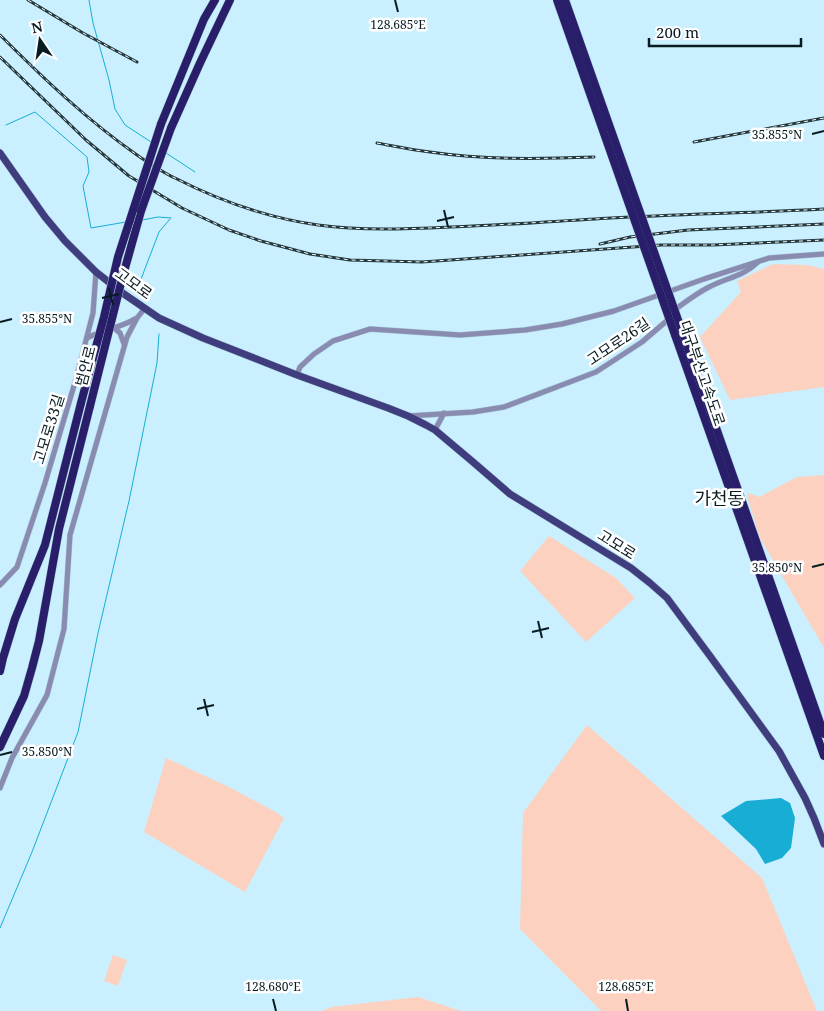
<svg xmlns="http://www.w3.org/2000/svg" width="824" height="1011" font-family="'Noto Serif','Noto Sans KR',serif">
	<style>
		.green { fill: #fcd1c0 }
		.water { fill: #17add4 }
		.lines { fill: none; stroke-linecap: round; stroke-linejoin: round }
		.stream { stroke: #17add4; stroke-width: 1 }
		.minor-casing { stroke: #a7cad7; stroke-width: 6 }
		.major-casing { stroke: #a7cad7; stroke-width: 8 }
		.highway-casing { stroke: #a7cad7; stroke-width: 9 }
		.minor { stroke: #898bb1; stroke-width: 5 }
		.major { stroke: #403d7e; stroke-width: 7 }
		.highway { stroke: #291e6a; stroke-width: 8 }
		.rail-casing { stroke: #23383f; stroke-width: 3 }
		.rail { stroke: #fff; stroke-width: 1; stroke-dasharray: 4; stroke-linecap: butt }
		.highway-bridge-casing { stroke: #a7cad7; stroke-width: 9; stroke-linecap: butt }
		.highway-bridge { stroke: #291e6a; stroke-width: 8 }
		.ticks { fill: none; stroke: #081b21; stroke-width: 2 }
		.labels { text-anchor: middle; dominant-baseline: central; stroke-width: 5; stroke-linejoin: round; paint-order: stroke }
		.street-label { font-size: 15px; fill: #081b21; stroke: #fff }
		.quarter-label { font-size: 18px; fill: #081b21; stroke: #fff }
		.ticks-label { font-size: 12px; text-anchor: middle; fill: #081b21; stroke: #fff; stroke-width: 5; stroke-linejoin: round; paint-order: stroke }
	</style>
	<rect width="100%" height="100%" fill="#caf0ff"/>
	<g class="green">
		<polygon points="773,264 807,265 824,269 824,387 730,400 700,337 741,292 737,281"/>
		<polygon points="824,475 824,648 760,538 747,496 749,493 759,497 797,477"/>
		<polygon points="549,536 616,578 635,598 586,642 520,571"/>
		<polygon points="587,725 762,878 817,1011 601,1011 520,929 523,813"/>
		<polygon points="166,758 229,787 274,811 284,818 245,892 144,832"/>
		<polygon points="113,955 127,960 118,986 104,981"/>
		<polygon points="418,997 461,1011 322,1011 331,1007"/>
	</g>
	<polygon class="water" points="781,798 790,803 795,818 791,848 782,858 765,864 756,849 721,816 746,801"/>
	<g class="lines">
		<g class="stream">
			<polyline points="89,0 93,23 109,80 115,109 125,125 151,142"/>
			<polyline points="6,125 35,112 87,157 89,172 83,186 91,228 126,222"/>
			<polyline points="166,153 195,172"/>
			<polyline points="142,220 158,217 171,218"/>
			<polyline points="138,287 159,232 170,219"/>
			<polyline points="0,928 32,852 78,732 98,633 129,501 157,363 159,334"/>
		</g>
		<defs>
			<g id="minor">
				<path d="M673 311C684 303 697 293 709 287 726 278 744 276 758 262"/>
				<polyline points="113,327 120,333 124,344"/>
				<path d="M87 338C102 330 120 328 135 319"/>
				<polyline points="297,375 300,367 314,354 333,341 370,329 460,335 525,330 562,324 614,311 704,279 769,258 824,254"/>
				<polyline points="408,416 473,412 504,407 596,372 642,342 670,318"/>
				<polyline points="435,430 444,413"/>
				<polyline points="0,585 17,567 45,483 76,379 93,313 96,272"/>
				<polyline points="0,788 12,758 47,695 64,629 70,535 127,337 137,318 145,308"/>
			</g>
			<polyline id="major" points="0,153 45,217 65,241 96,272 124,294 159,318 203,338 297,375 388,408 408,416 426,425 435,430 473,462 510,494 631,568 650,583 667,598 710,656 779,751 805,798 814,818 824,844"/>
			<g id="highway">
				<polyline points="161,124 204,19 215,0"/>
				<polyline points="171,128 200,63 230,0"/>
				<polyline points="122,279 141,211"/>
				<polyline points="683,334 824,734"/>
				<polyline points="675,335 824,756"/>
				<polyline points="0,671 3,658 15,619 45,545 81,403"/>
				<polyline points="0,747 24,696 32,668 39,641 59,529 90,406"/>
			</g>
		</defs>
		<use href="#minor" class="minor-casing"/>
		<use href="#major" class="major-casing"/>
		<use href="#highway" class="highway-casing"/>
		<use href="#minor" class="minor"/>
		<use href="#major" class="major"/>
		<use href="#highway" class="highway"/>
		<defs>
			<g id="rail">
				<polyline points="28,0 83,33 137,62"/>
				<path d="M0 35C43 78 87 120 137 155 149 163 162 172 175 178 220 201 268 218 318 225 362 231 407 229 451 227 504 225 558 221 611 218 682 214 753 213 824 209"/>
				<polyline points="0,57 86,140 129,176 182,208 229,230 261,241 310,254 350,260 422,262 661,245 713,245 824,240"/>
				<polyline points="694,142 824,118"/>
				<path d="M377 143C394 146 412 150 430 152 484 160 539 159 594 157"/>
				<polyline points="600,244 630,237 688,230 824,224"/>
			</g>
		</defs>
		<use href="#rail" class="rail-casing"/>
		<use href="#rail" class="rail"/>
		<defs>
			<g id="highway-bridge">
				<polyline points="557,0 675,335"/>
				<polyline points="565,0 683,334"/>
				<polyline points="141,211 171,128"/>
				<polyline points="81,403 104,317 118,257 161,124"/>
				<polyline points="90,406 122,279"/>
			</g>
		</defs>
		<use href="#highway-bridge" class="highway-bridge-casing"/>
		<use href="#highway-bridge" class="highway-bridge"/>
	</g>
	<path class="ticks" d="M395 0 398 12M812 134 824 131M444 210 448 227M437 221 454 217M109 288 113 305M102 298 119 294M0 322 12 319M812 567 824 564M538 621 542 638M532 632 549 628M204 699 208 716M197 709 214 705M0 755 12 752M273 999 276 1011M626 999 628 1011"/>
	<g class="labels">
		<g class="street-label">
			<text transform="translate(134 283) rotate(36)">고모로</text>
			<text transform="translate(618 341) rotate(-34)">고모로26길</text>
			<text transform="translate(85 366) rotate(-76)">범안로</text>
			<text transform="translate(703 373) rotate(71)">대구부산고속도로</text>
			<text transform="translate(48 429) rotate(-73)">고모로33길</text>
			<text transform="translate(617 544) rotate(32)">고모로</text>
		</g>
		<g class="quarter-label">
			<text x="719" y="498">가천동</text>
		</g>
	</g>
	<g class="ticks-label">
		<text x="398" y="29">128.685°E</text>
		<text x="777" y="139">35.855°N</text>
		<text x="47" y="323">35.855°N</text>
		<text x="777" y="572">35.850°N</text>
		<text x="47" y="756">35.850°N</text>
		<text x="273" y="991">128.680°E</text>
		<text x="626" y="991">128.685°E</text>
	</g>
	<g transform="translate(40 40) rotate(347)" stroke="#ffffff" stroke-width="4" paint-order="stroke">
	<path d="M0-4L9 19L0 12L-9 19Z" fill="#081b21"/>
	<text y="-8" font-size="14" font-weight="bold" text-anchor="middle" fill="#081b21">N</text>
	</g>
	<path d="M649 38v8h152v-8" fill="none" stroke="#081b21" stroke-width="2.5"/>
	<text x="656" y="38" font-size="15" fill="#081b21" stroke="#ffffff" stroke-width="4" paint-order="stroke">200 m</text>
</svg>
